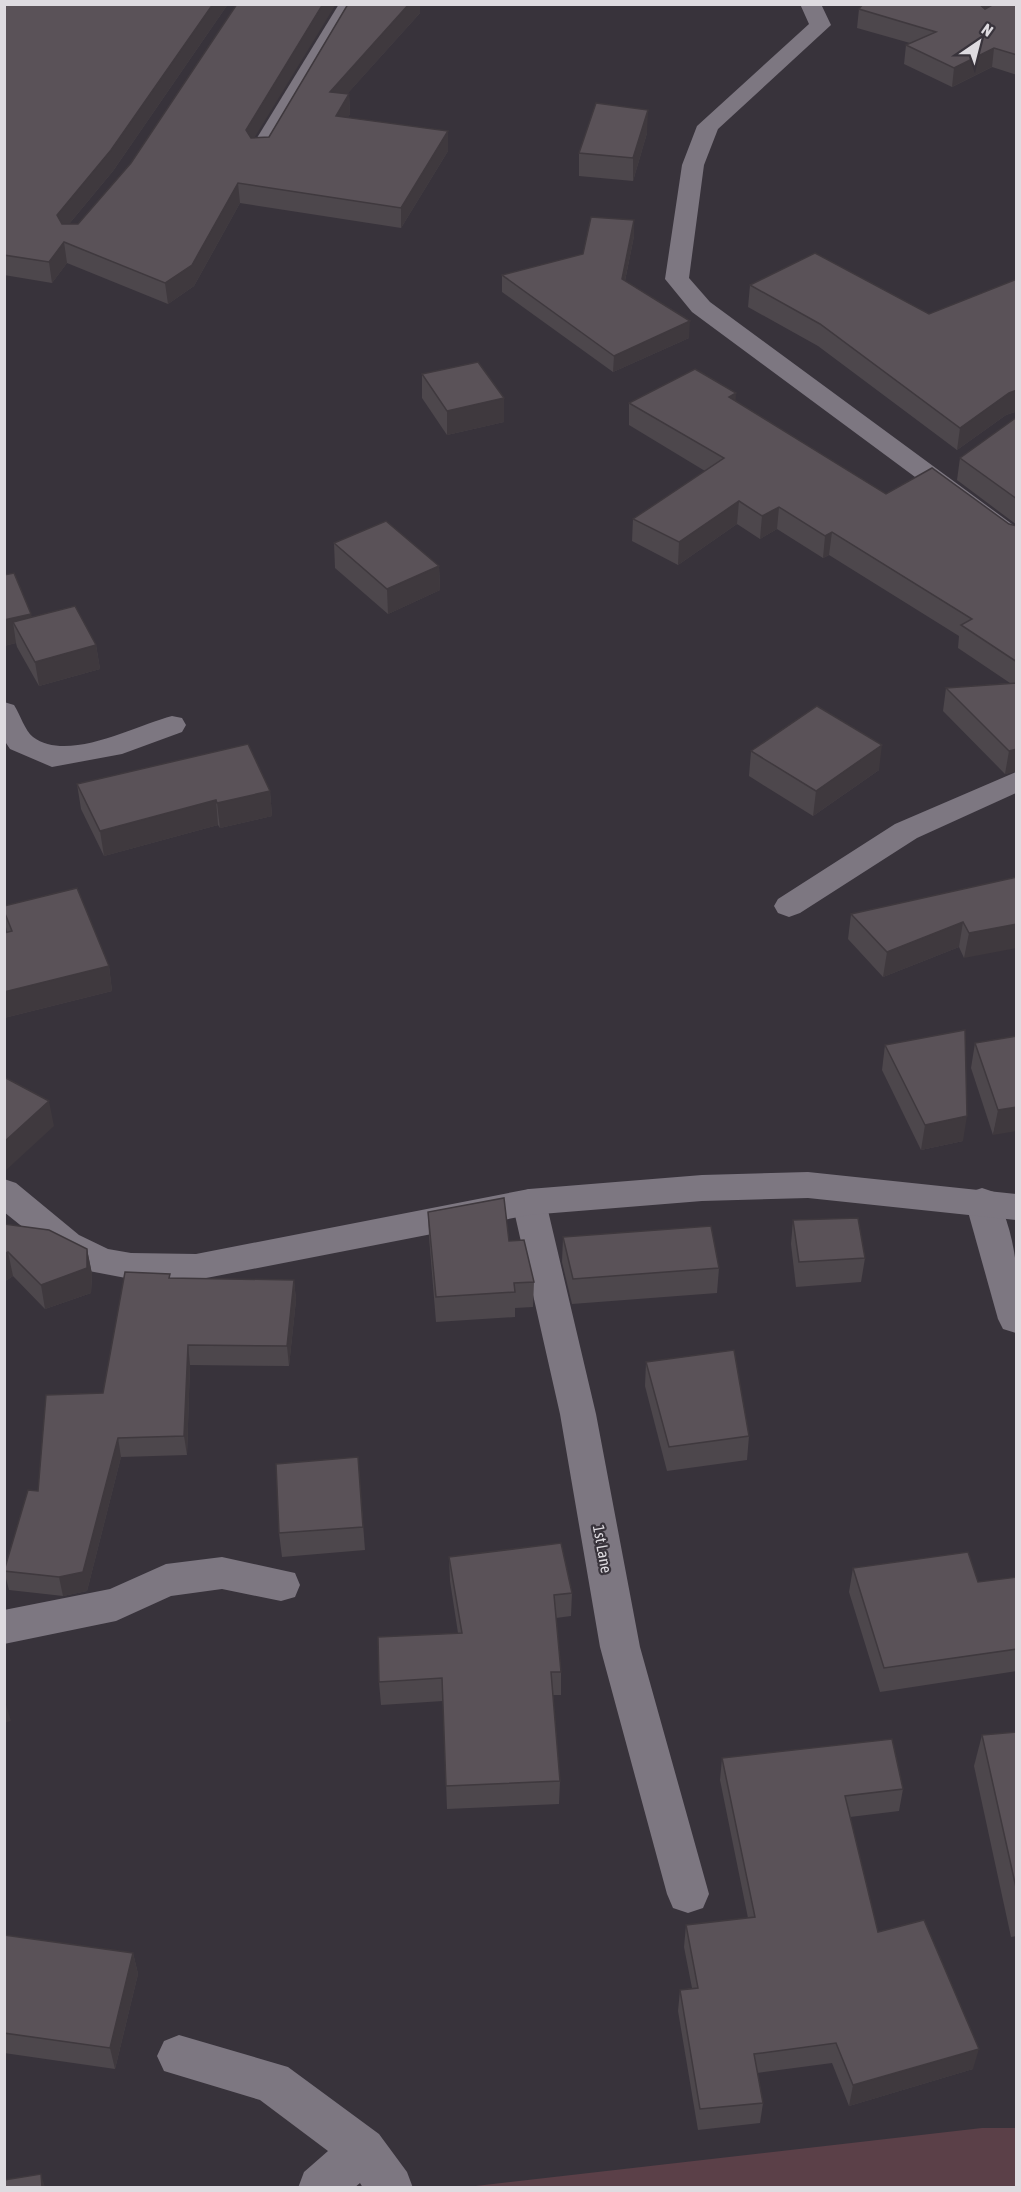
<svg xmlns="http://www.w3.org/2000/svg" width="1021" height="2192" font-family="'Asap Condensed',sans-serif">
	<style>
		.green { fill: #5b4048 }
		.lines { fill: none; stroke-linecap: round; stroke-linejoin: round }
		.street { fill: #7d7781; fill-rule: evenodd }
		.secondary { fill: #7d7781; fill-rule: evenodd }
		.wall { fill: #4d474c }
		.shaded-wall { fill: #3f393e }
		.building { fill: #5a5258; stroke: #3f393e; stroke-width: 1.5 }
		.labels { text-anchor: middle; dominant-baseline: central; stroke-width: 4.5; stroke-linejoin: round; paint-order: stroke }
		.street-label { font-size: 16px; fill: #dedbe0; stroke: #38333b }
	</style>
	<rect width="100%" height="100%" fill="#38333b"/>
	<polygon class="green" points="982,2128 1016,2128 1016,2187 467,2187"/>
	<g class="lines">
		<g class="street">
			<polygon points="339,4 360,4 268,156 252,156 249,151"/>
			<polygon points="800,4 821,4 831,25 718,129 704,165 689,278 710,302 1016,527 1016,547 1007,545 692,312 665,279 682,165 697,126 809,24"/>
			<path d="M4 702 14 705C20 714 25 731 33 737 68 763 134 726 172 716L182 718 186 725 182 732 122 754 52 767 10 749 4 740Z"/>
			<polygon points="1016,772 1016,793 917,838 800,913 789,917 778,913 774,906 778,899 895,824"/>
			<path d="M982 1188 994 1192C1017 1233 1021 1288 1016 1333L1003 1329 998 1319 965 1201 970 1192Z"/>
			<polygon points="529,1189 541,1193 546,1202 596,1414 640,1647 709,1894 703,1908 688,1913 673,1908 667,1894 600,1647 560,1414 512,1202 517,1193"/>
			<polygon points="222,1557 295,1573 300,1585 295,1597 281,1601 222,1589 171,1596 116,1621 4,1644 4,1610 110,1589 166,1564"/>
			<polygon points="179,2035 288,2067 379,2134 407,2172 413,2188 363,2188 360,2183 354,2188 298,2188 304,2172 328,2151 260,2100 164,2071 157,2056 164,2041"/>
		</g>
		<polygon class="secondary" points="808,1172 1016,1194 1016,1220 808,1198 702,1201 529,1215 196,1280 131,1279 89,1271 55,1253 4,1212 4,1179 16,1183 79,1235 108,1249 131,1253 196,1254 529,1189 702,1175"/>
	</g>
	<g class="wall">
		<polygon points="4,4 228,4 113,171 69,224 78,224 254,138 269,137 348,4 420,4 420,13 347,94 349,94 350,114 348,117 448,151 401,228 240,203 194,286 168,304 67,263 52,283 4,275"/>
		<polygon points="1017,4 1017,75 992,67 952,87 904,64 906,45 910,43 857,28 859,9"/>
		<polygon points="647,133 633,181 579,176 579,153"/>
		<polygon points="634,236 625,281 689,338 613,372 502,292 502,275 583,254"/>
		<polygon points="1017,279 1017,413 1015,412 1006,415 957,450 818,346 748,307 750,285 929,314"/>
		<polygon points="422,374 504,422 447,435 422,398"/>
		<polygon points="736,401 886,494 1017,526 1017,771 1005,774 943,711 946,688 1010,683 958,648 959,636 829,555 823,558 777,529 760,539 737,524 678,565 632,541 633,519 705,471 629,425 629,403"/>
		<polygon points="1017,417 1017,525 957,480 960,458"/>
		<polygon points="334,543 439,566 440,590 388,614 335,568"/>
		<polygon points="4,575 32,617 96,645 100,669 39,686 17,647 16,643 4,646"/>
		<polygon points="751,751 879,770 813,816 749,776"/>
		<polygon points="77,784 270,791 272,816 220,828 218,825 104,856 81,809"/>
		<polygon points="1017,877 964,958 959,947 883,977 848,939 851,914"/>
		<polygon points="4,906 109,966 112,991 4,1018 4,933 7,932 4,917"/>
		<polygon points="1017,1036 993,1135 971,1068 975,1043"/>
		<polygon points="885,1045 963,1141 921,1150 882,1070"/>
		<polygon points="428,1212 509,1241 534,1282 533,1307 515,1308 515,1317 436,1322 429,1237"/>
		<polygon points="793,1220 865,1258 861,1282 796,1287 791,1244"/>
		<polygon points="4,1224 87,1249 92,1274 91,1293 45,1309 13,1276 4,1282"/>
		<polygon points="563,1237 719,1268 717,1293 572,1304 562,1262"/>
		<polygon points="170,1278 294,1280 296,1300 289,1366 190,1365 187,1455 121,1457 87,1591 63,1596 9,1590 4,1571 103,1393"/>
		<polygon points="646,1362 749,1436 747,1460 667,1471 645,1386"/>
		<polygon points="358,1457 365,1550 282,1557 279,1533"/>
		<polygon points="449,1557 572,1593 571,1616 556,1618 561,1672 561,1695 553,1695 560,1781 559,1804 447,1809 443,1701 381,1705 379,1682 458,1633 450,1581"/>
		<polygon points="853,1568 978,1582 1017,1577 1017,1671 880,1692 849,1592"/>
		<polygon points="1017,1732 1017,1936 1011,1937 974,1766 982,1735"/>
		<polygon points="722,1758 903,1789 899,1811 850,1817 878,1932 973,2069 849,2106 832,2063 757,2073 763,2103 760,2123 698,2130 678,2011 680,1990 692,1988 684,1947 686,1925 748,1918 720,1780"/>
		<polygon points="4,1935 133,1953 138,1974 115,2069 4,2053"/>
	</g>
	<g class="shaded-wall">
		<polygon points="213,4 228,4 113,171 59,236 57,215"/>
		<polygon points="323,4 336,4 247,150 246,130"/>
		<polygon points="409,4 420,4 420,13 331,112 330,92"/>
		<polygon points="978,4 1009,4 976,23"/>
		<polygon points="994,48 992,67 952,87 954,68"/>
		<polygon points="349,94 350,114 337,136 336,116"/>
		<polygon points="648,110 647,133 633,181 633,158"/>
		<polygon points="448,131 448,151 401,228 401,208"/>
		<polygon points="238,183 240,203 194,286 168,304 165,283"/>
		<polygon points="634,220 634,236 622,295 622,279"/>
		<polygon points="64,242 67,263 52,283 49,262"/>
		<polygon points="690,321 689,338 613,372 614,356"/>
		<polygon points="1017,390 1017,404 1015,412 1006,415 957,450 960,428 1009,393"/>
		<polygon points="736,393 735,415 729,397"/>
		<polygon points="504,398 504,422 447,435 447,411"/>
		<polygon points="739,501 737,524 678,565 679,542"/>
		<polygon points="779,507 777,529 760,539 762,516"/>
		<polygon points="832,532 829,555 823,558 825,536"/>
		<polygon points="439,566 440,590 388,614 387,589"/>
		<polygon points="31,614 35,639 13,622 16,643 4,646 4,620"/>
		<polygon points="96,645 100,669 39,686 35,662"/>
		<polygon points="882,745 879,770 813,816 816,791"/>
		<polygon points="1017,749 1017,771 1005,774 1009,751"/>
		<polygon points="270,791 272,816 220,828 217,803"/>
		<polygon points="216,800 218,825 104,856 100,831"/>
		<polygon points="963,922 959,947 883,977 887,952"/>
		<polygon points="1017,924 1017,948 964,958 969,933"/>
		<polygon points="109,966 112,991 4,1018 4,992"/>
		<polygon points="49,1101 54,1126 4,1172 4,1142"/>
		<polygon points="1017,1107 1017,1131 993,1135 998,1110"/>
		<polygon points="967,1116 963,1141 921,1150 925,1125"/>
		<polygon points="87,1249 92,1274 91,1293 45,1309 41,1285"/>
		<polygon points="8,1252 13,1276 4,1282 4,1254"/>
		<polygon points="294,1280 296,1300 289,1366 287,1346"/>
		<polygon points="188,1345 190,1365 187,1455 184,1436"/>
		<polygon points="118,1438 121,1457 87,1591 63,1596 59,1577"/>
		<polygon points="4,1698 11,1721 4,1723"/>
		<polygon points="133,1953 138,1974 115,2069 110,2048"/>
		<polygon points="979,2049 973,2069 849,2106 853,2085"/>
		<polygon points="41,2174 45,2187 42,2187"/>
	</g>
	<g class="building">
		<polygon points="4,4 213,4 111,150 57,215 62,224 78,224 131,163 237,4 323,4 246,130 251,138 269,137 348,4 409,4 330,92 349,94 336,116 448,131 401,208 238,183 192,265 165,283 64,242 49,262 4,255"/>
		<polygon points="863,4 979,4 985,9 994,4 1017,4 1017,55 994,48 954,68 906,45 936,32 859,9"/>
		<polygon points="596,103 648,110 633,158 579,153"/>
		<polygon points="591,217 634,220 622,279 690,321 614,356 502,275 583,254"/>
		<polygon points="815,253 929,314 1017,279 1017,390 1009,393 960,428 820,324 750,285"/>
		<polygon points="478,362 504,398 447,411 422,374"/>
		<polygon points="695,369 736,393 729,397 886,494 932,468 1009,524 1017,526 1017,662 961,625 972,619 832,532 825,536 779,507 762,516 739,501 679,542 633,519 724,458 629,403"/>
		<polygon points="1017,417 1017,499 960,458"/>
		<polygon points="386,521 439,566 387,589 334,543"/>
		<polygon points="14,573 31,614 4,620 4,575"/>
		<polygon points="75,606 96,645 35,662 13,622"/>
		<polygon points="1017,683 1017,749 1009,751 946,688"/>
		<polygon points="817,706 882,745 816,791 751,751"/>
		<polygon points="248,744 270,791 217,803 216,800 100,831 77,784"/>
		<polygon points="1017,877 1017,924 969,933 963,922 887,952 851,914"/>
		<polygon points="77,888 109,966 4,992 4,933 12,931 4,911 4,906"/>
		<polygon points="965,1030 967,1116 925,1125 885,1045"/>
		<polygon points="1017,1036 1017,1107 998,1110 975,1043"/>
		<polygon points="4,1077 49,1101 4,1142"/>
		<polygon points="504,1198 509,1241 524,1240 534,1282 514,1283 515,1292 436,1297 428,1212"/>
		<polygon points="858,1218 865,1258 799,1262 793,1220"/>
		<polygon points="4,1224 49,1230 87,1249 87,1268 41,1285 8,1252 4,1254"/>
		<polygon points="711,1226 719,1268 573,1279 563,1237"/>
		<polygon points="125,1272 170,1274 169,1278 294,1280 287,1346 188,1345 184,1436 118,1438 83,1572 59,1577 4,1571 28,1490 38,1491 46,1395 103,1393"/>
		<polygon points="734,1350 749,1436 669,1447 646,1362"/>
		<polygon points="358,1457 363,1527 279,1533 276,1464"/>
		<polygon points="561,1543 572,1593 554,1595 561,1672 551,1672 560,1781 446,1786 442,1678 379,1682 378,1637 462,1633 449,1557"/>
		<polygon points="968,1552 978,1582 1017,1577 1017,1649 884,1668 853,1568"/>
		<polygon points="1017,1732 1017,1892 982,1735"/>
		<polygon points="892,1739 903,1789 845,1796 878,1932 924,1920 979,2049 853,2085 836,2043 754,2054 763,2103 700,2109 680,1990 698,1988 686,1925 755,1917 722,1758"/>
		<polygon points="4,1935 133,1953 110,2048 4,2033"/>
		<polygon points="41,2174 42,2187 4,2187 4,2180"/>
	</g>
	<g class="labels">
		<g class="street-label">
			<text transform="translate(603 1549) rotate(80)">1st Lane</text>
		</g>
	</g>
	<rect width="1021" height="2192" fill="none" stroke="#dedbe0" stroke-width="12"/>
	<g transform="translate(979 42) rotate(35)" stroke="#38333b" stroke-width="4.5" paint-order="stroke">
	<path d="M0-4.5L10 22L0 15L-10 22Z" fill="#dedbe0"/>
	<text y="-9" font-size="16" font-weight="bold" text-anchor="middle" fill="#dedbe0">N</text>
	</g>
</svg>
